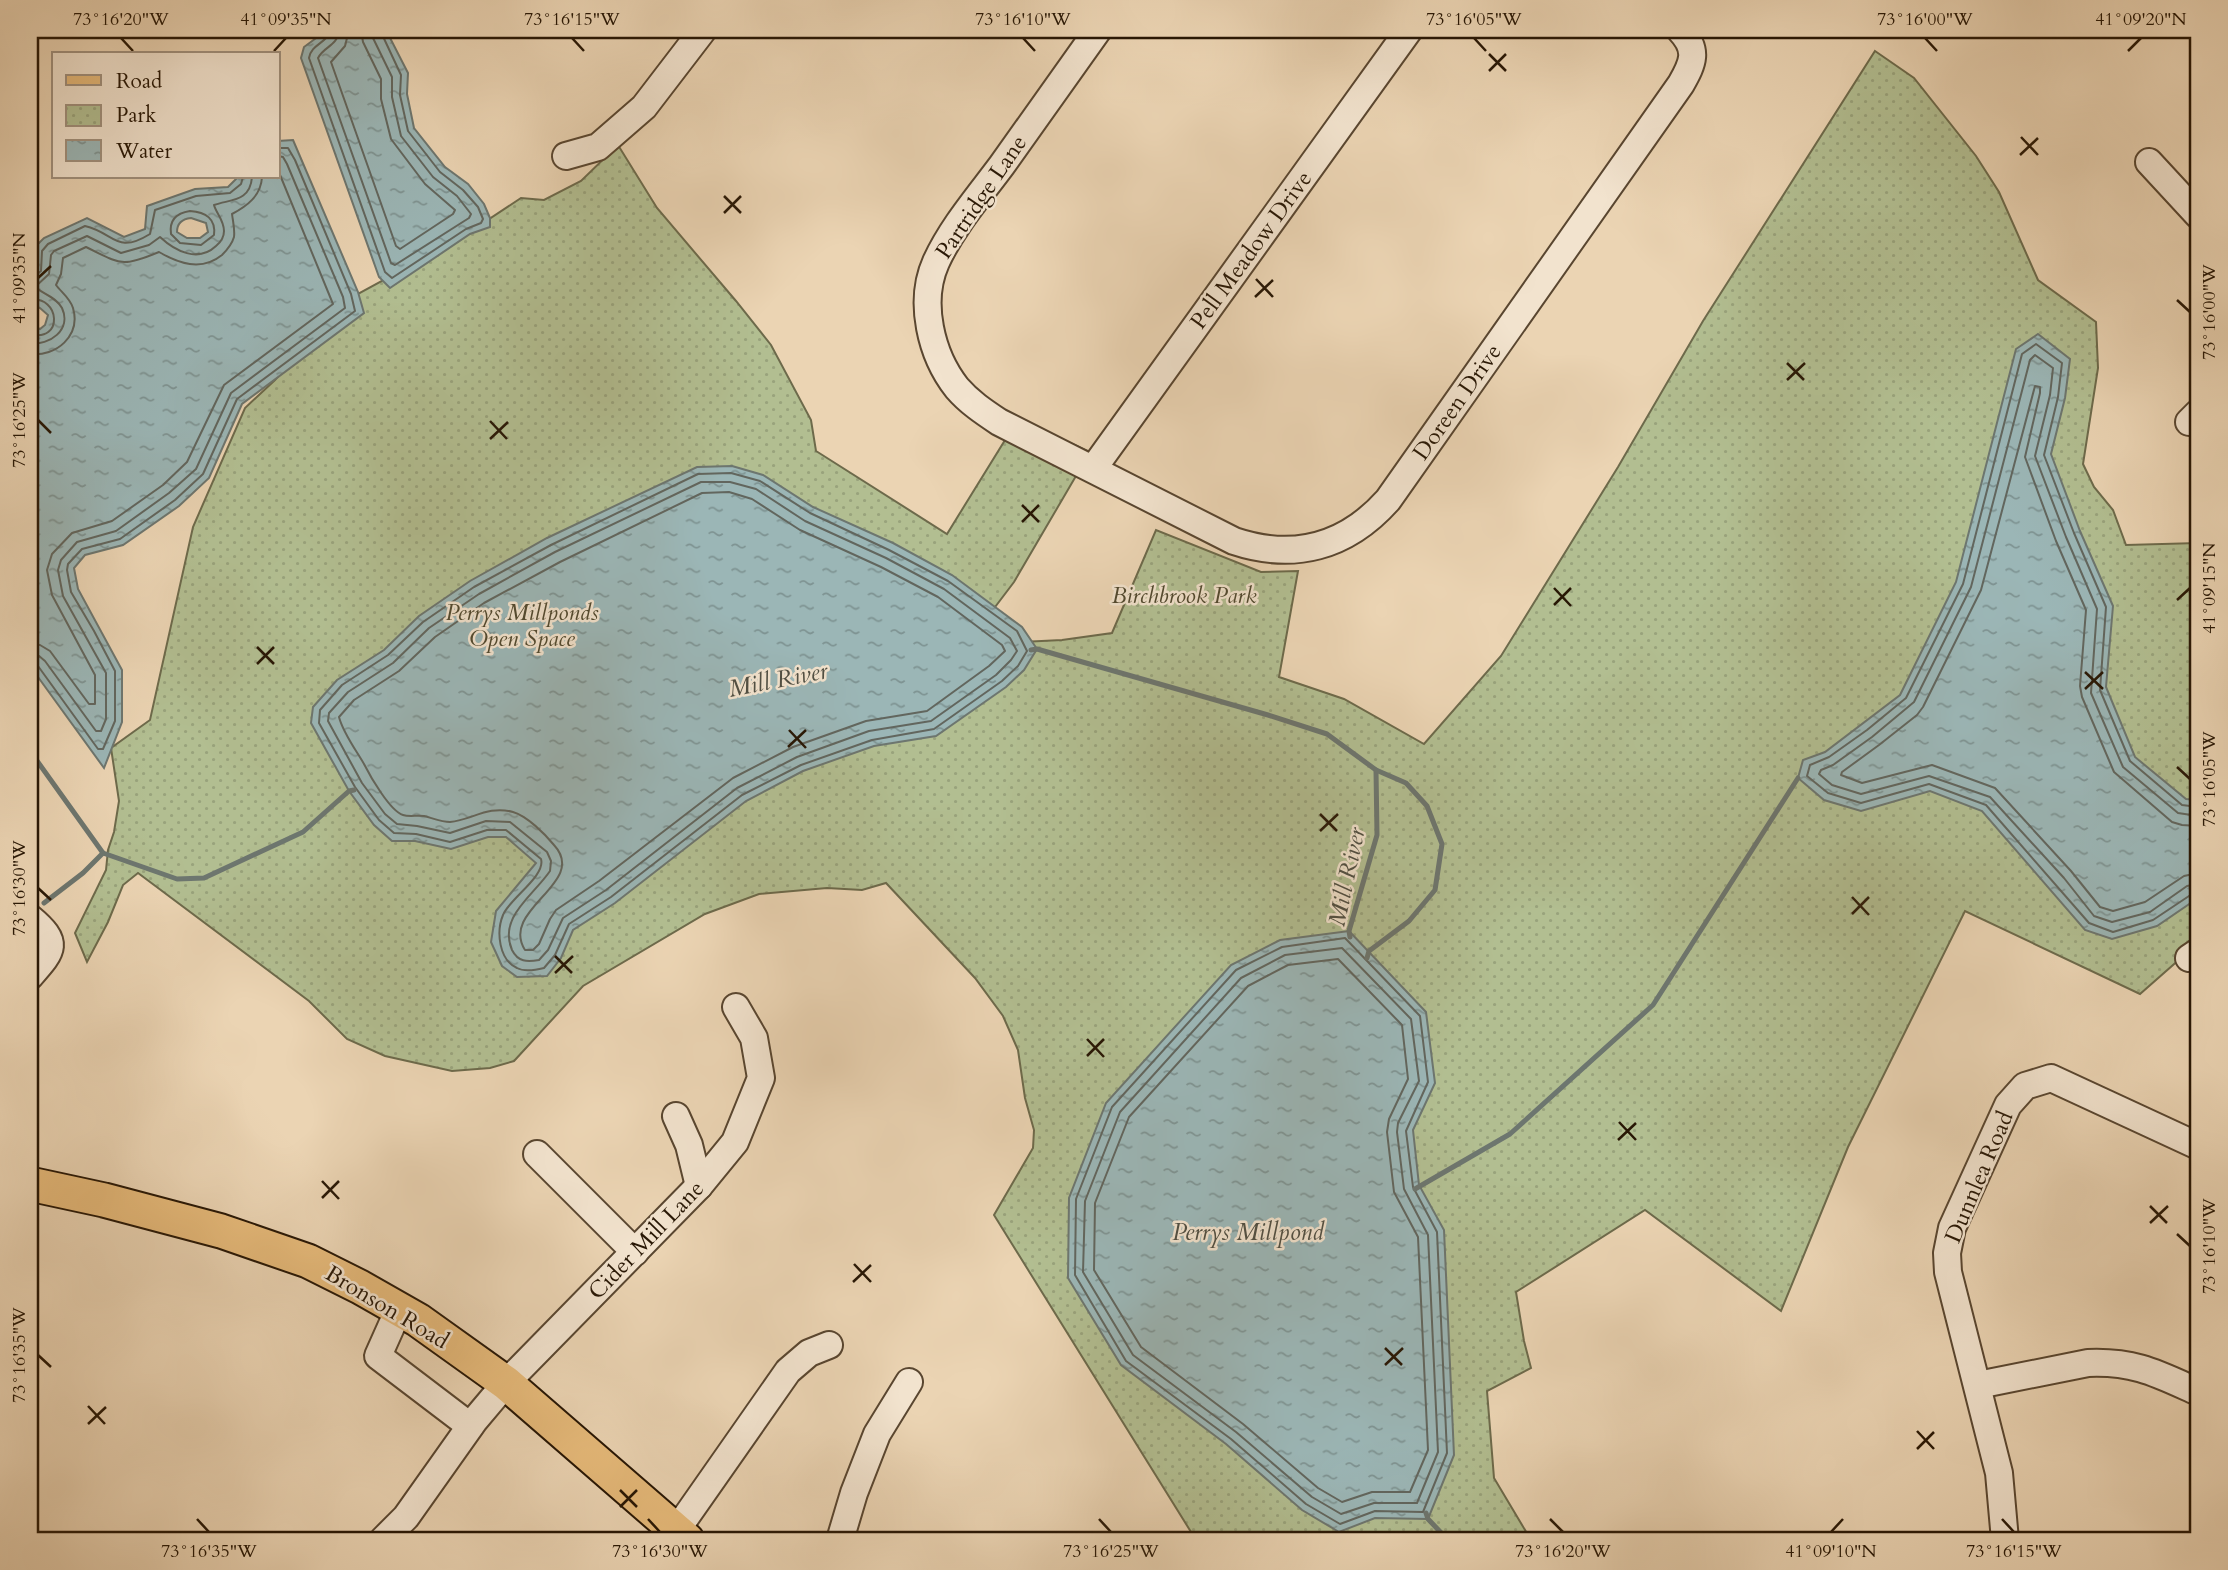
<svg xmlns="http://www.w3.org/2000/svg" width="2228" height="1570" font-family="Cardo,serif">
	<style>
		.park { fill: url(#park-dots); stroke: #6d6a4b; stroke-width: 2 }
		.water { fill: url(#water-ripples); stroke: #6d766f; stroke-width: 2; fill-rule: evenodd }
		.lines { fill: none; stroke-linecap: round; stroke-linejoin: round }
		.shore { stroke: #62665e; stroke-width: 2 }
		.stream { stroke: #6d766f; stroke-width: 5 }
		.minor-casing { stroke: #594630; stroke-width: 30 }
		.major-casing { stroke: #281705; stroke-width: 37 }
		.minor { stroke: #f2e3ce; stroke-width: 26 }
		.major { stroke: #e6ba7a; stroke-width: 33 }
		.ticks { fill: none; stroke: #281705; stroke-width: 2.5 }
		.labels { text-anchor: middle; dominant-baseline: central; stroke-width: 5; stroke-linejoin: round; paint-order: stroke }
		.street-label { font-size: 23px; fill: #281705; stroke: #f2e3ce }
		.park-label { font-size: 23px; font-style: italic; fill: #51492f; stroke: #f2e3ce }
		.water-label { font-size: 24px; font-style: italic; fill: #504f43; stroke: #f2e3ce }
		.neatline { fill: none; stroke: #281705; stroke-width: 2.5 }
		.ticks-label { font-size: 18px; text-anchor: middle; fill: #281705 }
	</style>
	<defs>
		<pattern id="park-dots" width="8" height="8" patternUnits="userSpaceOnUse" patternTransform="scale(1.75)"><rect width="8" height="8" fill="#b2be91"/><path d="M2 2h.1M6 6h.1" fill="none" stroke="#99a37c" stroke-width="1.8" stroke-linecap="round"/></pattern>
		<pattern id="water-ripples" width="26" height="14" patternUnits="userSpaceOnUse" patternTransform="scale(1.75)"><rect width="26" height="14" fill="#9bb6b6"/><path d="M2 4q2-2 4 0t4 0M15 11q2-2 4 0t4 0" fill="none" stroke="#7e9392"/></pattern>
	</defs>
	<rect width="100%" height="100%" fill="#ebd4b3"/>
	<filter id="stains"><feTurbulence type="fractalNoise" baseFrequency=".00286" numOctaves="4"/><feColorMatrix values="0 0 0 0 .2 0 0 0 0 .09 0 0 0 0 .02 0 0 0 .5 -.17"/></filter>
	<radialGradient id="worn" r=".72"><stop offset=".6" stop-color="#630" stop-opacity="0"/><stop offset="1" stop-color="#630" stop-opacity=".3"/></radialGradient>
	<polygon class="park" points="1875,51 1914,78 1976,156 1999,192 2038,280 2096,322 2098,368 2083,464 2094,487 2113,510 2126,545 2198,543 2198,943 2140,994 1965,911 1848,1147 1781,1311 1645,1210 1516,1292 1524,1341 1531,1368 1487,1391 1494,1478 1531,1540 1196,1540 994,1215 1033,1148 1034,1130 1025,1098 1018,1050 1003,1016 975,978 886,883 862,890 827,888 759,894 705,914 583,986 514,1061 490,1068 452,1071 385,1056 347,1039 309,1001 138,873 123,885 108,922 87,962 75,933 106,870 108,850 114,832 119,801 111,748 150,720 193,527 245,408 275,380 343,302 459,239 521,198 544,200 581,181 618,145 657,208 736,301 771,345 811,420 816,451 947,534 1018,419 1090,452 1014,582 983,623 998,643 1062,640 1112,633 1156,530 1261,572 1298,571 1279,677 1344,699 1424,744 1501,656 1618,467 1703,321"/>
	<g class="water">
		<polygon points="327,30 386,30 408,73 407,94 414,128 445,167 468,184 484,204 490,218 490,227 470,234 390,288 379,277 301,58 304,47"/>
		<polygon points="599,30 664,30 651,38"/>
		<path d="M293 140 358 292 364 313 242 404 209 478 179 506 123 545 85 555 74 568 78 589 122 670V722L104 768 30 666V325L40 329 45 325 48 315 40 308 34 305 30 309V268H35L34 248 44 238 87 218 124 237 145 229 147 206 195 189 228 187 238 177H278V141ZM191 218 206 223 208 232 200 238H187L177 232C177 223 182 219 191 218Z"/>
		<polygon points="2038,334 2070,359 2065,398 2051,454 2080,531 2113,606 2106,687 2135,757 2186,799 2198,800 2198,898 2157,926 2112,939 2085,930 1982,811 1930,791 1861,811 1824,800 1798,778 1803,760 1825,752 1900,695 1956,582 2016,349"/>
		<polygon points="732,466 763,475 813,507 893,543 952,575 1022,627 1037,649 1024,670 1006,687 936,736 874,746 803,771 746,801 615,903 573,930 561,958 547,976 517,977 502,966 491,942 496,911 536,863 506,837 488,837 451,849 415,841 392,841 374,825 349,791 311,723 313,707 337,680 384,650 419,616 470,581 547,538 697,467"/>
		<polygon points="1349,931 1426,1012 1435,1083 1413,1130 1419,1185 1444,1230 1454,1455 1428,1519 1375,1518 1339,1532 1302,1510 1226,1444 1121,1365 1068,1278 1069,1198 1106,1103 1231,965 1280,940"/>
	</g>
	<g class="lines">
		<g class="shore">
			<path d="M330 30C328 43 311 44 309 58L385 272 392 278 466 229 481 223 483 219 478 207 463 190 440 172 408 131 400 95 401 75 380 30"/>
			<path d="M339 30C338 46 324 46 318 58L391 263 395 265 469 218 471 214 457 196 433 177 401 136 392 97V77L373 38 371 30"/>
			<polyline points="349,30 345,46 331,62 396,246 400,249 453,214 455,210 425,184 391,139 381,99 381,79 363,42 361,30"/>
			<path d="M190 211C206 212 216 219 214 235L201 245 180 243 171 234C169 220 177 213 190 211Z"/>
			<path d="M30 275H36L41 271 42 251 48 244 85 226C115 233 116 255 150 234L155 210 196 196 230 193 241 184 243 177"/>
			<path d="M30 300C60 295 64 343 30 334"/>
			<path d="M30 343C49 346 72 330 62 308 56 297 43 294 35 287L49 274 51 255 54 251 87 236 121 253 149 245 160 237C175 251 198 263 216 246 221 242 224 237 224 231 224 220 216 213 214 205 231 199 250 202 252 177"/>
			<path d="M30 354C56 357 81 336 73 308 70 298 61 292 56 285L61 274 63 258 86 247C121 264 121 268 159 252 178 263 201 272 222 255 227 250 232 244 234 237 235 229 233 222 232 214 247 206 261 196 262 177"/>
			<path d="M731 473 760 481 810 513 889 550 948 581 1017 631 1027 651 1018 666 1002 681 934 729 872 740 801 765 742 795 611 897 569 924 555 955 544 968C536 970 524 972 517 968 499 960 496 932 503 915 509 899 546 876 541 859L506 830H487L450 842 416 834 394 833 379 820 355 787 319 723 320 710 342 685 388 655 423 622 474 587 551 545 698 474Z"/>
			<path d="M701 482H730L756 489 805 521 886 558 944 589 1010 638 1017 651 1011 660 996 675 931 721 869 731 797 757 737 788 606 890 563 918 548 950 539 960C527 962 518 962 512 950 498 917 533 896 550 871L551 861 547 852 510 822 486 821 450 833 417 826 397 824 385 814 362 783 328 721 329 713 348 692 393 663 429 628 479 594 555 552Z"/>
			<path d="M729 492 752 499 800 530 881 567 938 597 1002 645 1005 651 989 666 927 711 866 721 793 747 733 778 599 881 556 910 550 919 539 944 533 950H525C499 909 589 883 554 845 545 834 527 816 513 812 488 805 472 820 450 822 442 822 432 818 424 816 417 815 409 817 403 815 390 811 370 776 364 764 356 750 343 733 339 717L354 700 399 671 435 637 484 603 560 562 702 493Z"/>
			<polyline points="30,644 40,645 50,651 89,704 95,704 95,675 52,595 47,570 52,554 72,533 112,521 163,485 187,462 224,385 333,304 278,170"/>
			<polyline points="30,654 39,656 45,661 96,731 101,731 106,719 106,673 63,596 58,570 61,560 77,542 116,531 169,493 196,469 231,393 345,308 343,297 287,164 283,157 278,156"/>
			<polyline points="30,663 38,666 98,749 103,749 115,721 115,671 94,631 71,592 67,570 68,564 82,549 120,539 175,500 203,474 237,399 355,311 351,294 295,160 288,148 278,148"/>
			<polyline points="2198,807 2182,805 2130,761 2100,690 2106,607 2074,533 2044,455 2058,397 2062,363 2036,344 2022,354 1963,584 1906,698 1867,730 1829,757 1810,765 1807,776 1828,793 1861,803 1929,784 1986,805 2089,923 2113,932 2153,920 2192,894 2198,892"/>
			<polyline points="2198,816 2178,813 2123,767 2091,693 2097,609 2066,537 2035,456 2050,395 2053,368 2035,355 2030,360 1971,587 1914,702 1872,737 1833,765 1821,770 1819,774 1832,785 1861,794 1929,776 1990,797 2064,878 2094,916 2112,922 2150,912 2187,886 2198,884"/>
			<polyline points="2198,826 2182,825 2172,822 2114,772 2082,697 2080,686 2086,610 2056,541 2025,457 2040,393 2040,387 2035,386 1981,590 1923,707 1917,715 1879,745 1842,772 1841,775 1862,783 1932,765 1995,788 2071,871 2100,907 2113,911 2145,902 2184,876 2198,873"/>
			<polygon points="1345,938 1420,1016 1428,1082 1406,1131 1413,1187 1437,1232 1447,1453 1423,1512 1375,1511 1340,1524 1306,1504 1231,1439 1126,1361 1075,1275 1076,1199 1112,1107 1236,970 1282,947"/>
			<polygon points="1342,948 1411,1019 1419,1081 1398,1123 1397,1132 1404,1189 1428,1235 1438,1452 1417,1503 1374,1503 1341,1514 1312,1497 1236,1432 1133,1355 1083,1272 1085,1201 1120,1112 1241,978 1285,955"/>
			<polygon points="1338,959 1402,1025 1408,1079 1389,1119 1387,1132 1394,1192 1418,1237 1428,1450 1410,1492 1372,1492 1342,1502 1318,1488 1243,1424 1141,1347 1094,1270 1095,1203 1129,1117 1248,986 1288,965"/>
		</g>
		<g class="stream">
			<polyline points="1031,650 1037,649 1268,715 1327,734 1376,770 1377,835 1349,931 1350,937"/>
			<polyline points="30,751 103,853 177,879 204,878 303,832 349,791 354,790"/>
			<polyline points="44,903 83,873 103,853"/>
			<polyline points="1367,958 1369,951 1409,921 1435,890 1442,844 1427,806 1406,783 1376,770"/>
			<polyline points="1415,1189 1510,1134 1653,1005 1798,778"/>
			<polyline points="1426,1513 1428,1519 1448,1540"/>
		</g>
		<defs>
			<g id="minor">
				<path d="M1098 30C1066 75 1034 120 1002 165 979 196 952 227 936 262 918 302 931 355 957 388 969 402 984 412 999 422L1234 541C1294 561 1346 547 1388 500L1681 84C1693 63 1699 50 1680 30"/>
				<polyline points="566,156 598,147 644,107 703,30"/>
				<polyline points="2149,162 2198,215"/>
				<polyline points="2189,422 2198,413"/>
				<polyline points="1093,469 1409,30"/>
				<path d="M30 918C60 943 53 950 30 976"/>
				<polyline points="2189,958 2198,952"/>
				<polyline points="676,1116 689,1145 699,1186"/>
				<polyline points="537,1154 635,1252"/>
				<polyline points="399,1309 378,1356 470,1426"/>
				<path d="M1978 1385 2088 1363C2135 1361 2158 1374 2198 1392"/>
				<polyline points="676,1531 788,1371 809,1353 829,1345"/>
				<polyline points="383,1540 406,1517 474,1421 506,1383 699,1186 735,1142 761,1078 754,1038 736,1007"/>
				<polyline points="840,1540 854,1493 877,1434 909,1382"/>
				<polyline points="2005,1540 1999,1473 1948,1272 1947,1253 1952,1228 2008,1105 2025,1086 2051,1078 2198,1146"/>
			</g>
			<polyline id="major" points="30,1184 104,1200 221,1231 308,1261 360,1287 418,1320 506,1383 687,1540"/>
		</defs>
		<use href="#minor" class="minor-casing"/>
		<use href="#major" class="major-casing"/>
		<use href="#minor" class="minor"/>
		<use href="#major" class="major"/>
	</g>
	<path class="ticks" d="M121 38 133 51M572 38 584 51M1023 38 1035 51M1474 38 1486 51M1925 38 1937 51M274 51 286 38M2128 51 2141 38M1489 54 1506 71M1489 71 1506 54M2021 137 2038 155M2020 155 2038 138M724 196 741 213M724 213 741 196M38 278 51 266M1256 279 1273 297M1255 297 1273 280M2177 300 2190 312M1787 363 1804 380M1787 380 1805 363M38 420 51 433M490 421 507 439M490 439 508 422M1022 505 1039 522M1022 522 1039 505M1554 588 1571 606M2177 600 2190 588M1554 605 1571 588M257 647 274 664M257 664 274 647M2085 672 2103 689M2085 689 2103 672M789 730 806 748M788 747 806 730M2177 767 2190 779M1320 814 1337 831M1320 831 1338 814M38 888 51 900M1852 897 1869 915M1852 914 1869 897M555 956 572 973M555 973 573 956M1087 1039 1104 1057M1087 1056 1104 1039M1619 1122 1636 1140M1618 1140 1636 1123M322 1181 339 1199M322 1198 339 1181M2150 1206 2167 1223M2150 1223 2168 1206M2177 1234 2190 1246M854 1264 871 1282M853 1282 871 1265M1385 1348 1402 1365M38 1355 51 1367M1385 1365 1403 1348M88 1406 105 1424M88 1424 106 1407M1917 1431 1934 1449M1917 1449 1934 1432M620 1490 637 1507M620 1507 637 1490M197 1519 209 1532M648 1519 660 1532M1099 1519 1111 1532M1550 1519 1563 1532M2002 1519 2014 1532M1831 1532 1843 1519"/>
	<g class="labels">
		<g class="street-label">
			<text transform="translate(981 197) rotate(-56)">Partridge Lane</text>
			<text transform="translate(1251 250) rotate(-54)">Pell Meadow Drive</text>
			<text transform="translate(1457 402) rotate(-55)">Doreen Drive</text>
			<text transform="translate(1979 1177) rotate(-67)">Dunnlea Road</text>
			<text transform="translate(646 1240) rotate(-46)">Cider Mill Lane</text>
			<text transform="translate(387 1307) rotate(31)">Bronson Road</text>
		</g>
		<g class="park-label">
			<text x="1184" y="595">Birchbrook Park</text>
			<text x="522" y="612">Perrys Millponds<tspan x="522" dy="26">Open Space</tspan></text>
		</g>
		<g class="water-label">
			<text transform="translate(778 680) rotate(-11)">Mill River</text>
			<text transform="translate(1347 877) rotate(-78)">Mill River</text>
			<text x="1248" y="1232">Perrys Millpond</text>
		</g>
	</g>
	<rect width="2228" height="1570" fill="none" stroke="#ebd4b3" stroke-width="77"/>
	<rect x="52" y="52" width="228" height="126" fill="#f2e3ce" stroke="#a1917e" stroke-width="2"/>
	<rect x="66" y="75" width="35" height="10" fill="#e6ba7a" stroke="#a1917e" stroke-width="2"/>
	<text x="116" y="88" font-size="21" fill="#281705">Road</text>
	<rect x="66" y="105" width="35" height="21" fill="url(#park-dots)" stroke="#a1917e" stroke-width="2"/>
	<text x="116" y="122" font-size="21" fill="#281705">Park</text>
	<rect x="66" y="140" width="35" height="21" fill="url(#water-ripples)" stroke="#a1917e" stroke-width="2"/>
	<text x="116" y="158" font-size="21" fill="#281705">Water</text>
	<rect x="38" y="38" width="2152" height="1494" class="neatline"/>
	<g class="ticks-label">
		<text x="121" y="25">73°16'20"W</text>
		<text x="286" y="25">41°09'35"N</text>
		<text x="572" y="25">73°16'15"W</text>
		<text x="1023" y="25">73°16'10"W</text>
		<text x="1474" y="25">73°16'05"W</text>
		<text x="1925" y="25">73°16'00"W</text>
		<text x="2141" y="25">41°09'20"N</text>
		<text transform="translate(19 278) rotate(-90)" y="6">41°09'35"N</text>
		<text transform="translate(2209 312) rotate(-90)" y="6">73°16'00"W</text>
		<text transform="translate(19 420) rotate(-90)" y="6">73°16'25"W</text>
		<text transform="translate(2209 588) rotate(-90)" y="6">41°09'15"N</text>
		<text transform="translate(2209 779) rotate(-90)" y="6">73°16'05"W</text>
		<text transform="translate(19 888) rotate(-90)" y="6">73°16'30"W</text>
		<text transform="translate(2209 1246) rotate(-90)" y="6">73°16'10"W</text>
		<text transform="translate(19 1355) rotate(-90)" y="6">73°16'35"W</text>
		<text x="209" y="1557">73°16'35"W</text>
		<text x="660" y="1557">73°16'30"W</text>
		<text x="1111" y="1557">73°16'25"W</text>
		<text x="1563" y="1557">73°16'20"W</text>
		<text x="1831" y="1557">41°09'10"N</text>
		<text x="2014" y="1557">73°16'15"W</text>
	</g>
	<rect width="100%" height="100%" filter="url(#stains)"/>
	<rect width="100%" height="100%" fill="url(#worn)"/>
</svg>
